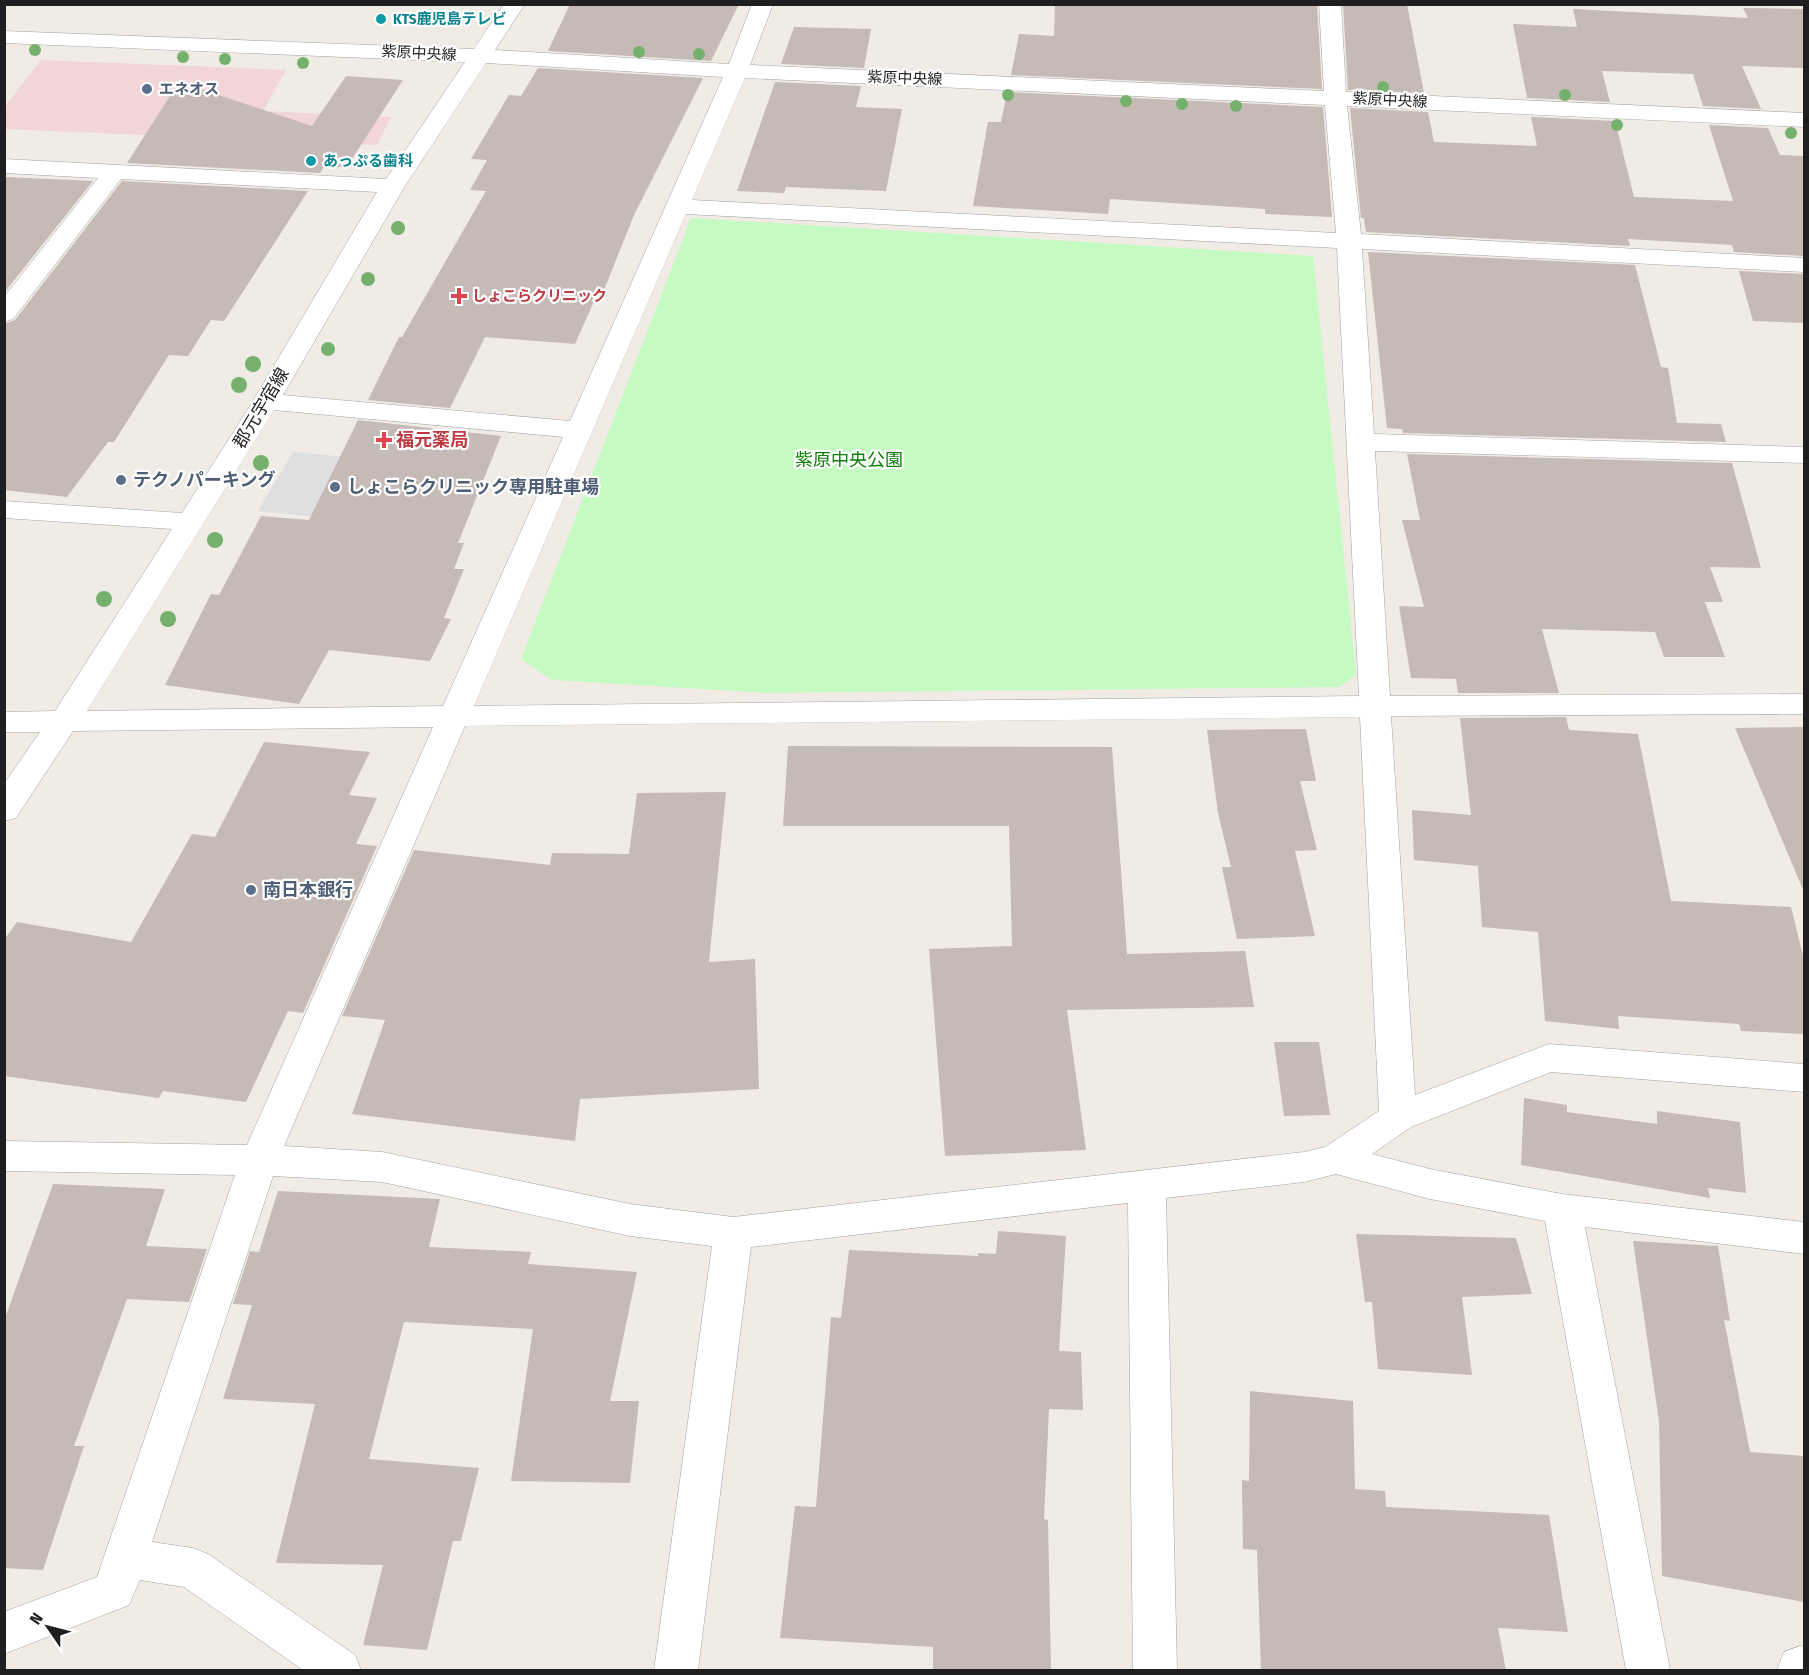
<svg xmlns="http://www.w3.org/2000/svg" width="1809" height="1675" font-family="'Fira Sans Condensed','Noto Sans JP',sans-serif">
	<style>
		.commercial { fill: #f1d5d7 }
		.park { fill: #c5fbc2 }
		.parking { fill: #dfdfdf }
		.building { fill: #c5bab5 }
		.lines { fill: none; stroke-linecap: round; stroke-linejoin: round }
		.minor-casing { stroke: #a3a3a3; stroke-width: 1 }
		.minor { fill: #fff; fill-rule: evenodd }
		.tree { fill: #75b16d }
		.culture-dot { fill: #0f9aa8; stroke: #fff; stroke-width: 2 }
		.service-dot { fill: #5c6f8a; stroke: #fff; stroke-width: 2 }
		.health-dot { fill: #e0444e; stroke: #fff; stroke-width: 2 }
		.labels { text-anchor: middle; dominant-baseline: central; stroke-width: 4.5; stroke-linejoin: round; paint-order: stroke }
		.far-culture-label { font-size: 15px; font-weight: bold; fill: #0d838f; stroke: #fff; text-anchor: start }
		.far-street-label { font-size: 15px; fill: #1f1f1f; stroke: #fff }
		.far-service-label { font-size: 15px; font-weight: bold; fill: #4e5e75; stroke: #fff; text-anchor: start }
		.far-health-label { font-size: 15px; font-weight: bold; fill: #be3a42; stroke: #fff; text-anchor: start }
		.street-label { font-size: 18px; fill: #1f1f1f; stroke: #fff }
		.health-label { font-size: 18px; font-weight: bold; fill: #be3a42; stroke: #fff; text-anchor: start }
		.park-label { font-size: 18px; fill: #10810a; stroke: #fff }
		.service-label { font-size: 18px; font-weight: bold; fill: #4e5e75; stroke: #fff; text-anchor: start }
	</style>
	<rect width="100%" height="100%" fill="#f0ebe5"/>
	<polygon class="commercial" points="41,60 286,70 263,111 391,117 377,145 5,129 4,108"/>
	<polygon class="park" points="691,218 1313,256 1356,674 1340,687 767,693 552,680 521,659"/>
	<polygon class="parking" points="293,452 411,463 379,523 258,511"/>
	<g class="building">
		<polygon points="570,4 739,4 711,61 548,51"/>
		<polygon points="1055,4 1317,4 1322,89 1011,75 1019,34 1054,36"/>
		<polygon points="1343,4 1407,4 1424,93 1348,90"/>
		<polygon points="1743,8 1804,9 1804,68 1742,66 1761,109 1703,106 1693,74 1602,71 1610,102 1527,98 1513,24 1577,27 1573,9 1748,18"/>
		<polygon points="794,27 871,29 864,68 781,64"/>
		<polygon points="538,68 703,78 634,215 600,300 595,299 575,344 485,337 450,408 368,400 399,337 402,337 486,191 470,190 487,160 471,159 509,95 521,96"/>
		<polygon points="346,76 403,80 350,162 341,167 323,168 320,173 127,163 179,82 312,126"/>
		<polygon points="775,82 861,86 856,107 902,109 886,191 786,187 784,193 737,191"/>
		<polygon points="1007,92 1323,107 1332,217 1265,214 1265,209 1110,199 1108,214 973,206 988,122 1001,122"/>
		<polygon points="1350,108 1428,112 1434,142 1537,146 1531,117 1615,121 1634,197 1733,201 1709,125 1768,128 1780,155 1804,156 1804,256 1734,252 1732,245 1628,239 1630,246 1366,232 1364,218 1361,218"/>
		<polygon points="4,177 93,181 4,293"/>
		<polygon points="122,181 308,191 224,321 211,320 188,356 169,355 114,442 108,442 67,497 4,490 4,324 15,320"/>
		<polygon points="1368,252 1635,265 1661,367 1668,368 1677,423 1721,424 1726,442 1403,433 1402,429 1387,428"/>
		<polygon points="1739,271 1804,274 1804,323 1753,321"/>
		<polygon points="358,420 501,436 458,543 464,543 454,569 464,569 444,618 451,619 430,661 329,650 299,704 165,685 211,594 219,595 261,516 309,520"/>
		<polygon points="1407,454 1732,463 1761,568 1710,567 1723,602 1705,602 1725,657 1664,657 1655,632 1542,629 1559,693 1458,693 1456,679 1411,678 1399,606 1424,607 1402,520 1420,520"/>
		<polygon points="1566,717 1569,730 1638,734 1671,901 1791,907 1804,960 1804,1034 1741,1031 1739,1024 1618,1016 1619,1029 1545,1021 1538,932 1482,927 1478,866 1414,860 1412,810 1471,815 1460,718"/>
		<polygon points="1804,727 1804,892 1735,728"/>
		<polygon points="1306,729 1316,781 1300,781 1317,850 1295,851 1315,936 1237,939 1222,867 1231,867 1218,813 1207,730"/>
		<polygon points="264,742 370,752 349,795 377,798 356,844 377,846 303,1013 288,1011 246,1102 163,1091 159,1098 4,1076 4,940 17,922 131,942 192,834 215,837"/>
		<polygon points="788,746 1112,747 1127,954 1245,951 1254,1007 1067,1010 1086,1150 945,1156 929,949 1012,946 1009,826 783,826"/>
		<polygon points="726,792 709,962 755,959 759,1089 580,1099 575,1141 352,1114 385,1020 342,1016 414,850 550,865 552,853 629,854 637,793"/>
		<polygon points="1274,1042 1319,1042 1330,1115 1284,1116"/>
		<polygon points="1524,1098 1567,1105 1567,1112 1657,1124 1657,1111 1740,1122 1746,1193 1708,1188 1710,1198 1521,1165"/>
		<polygon points="53,1184 165,1189 146,1246 207,1249 189,1302 127,1299 74,1446 84,1446 43,1570 4,1568 4,1321"/>
		<polygon points="278,1191 440,1199 429,1247 531,1252 528,1264 637,1272 610,1401 639,1401 630,1483 511,1481 533,1329 404,1322 369,1459 479,1468 461,1541 453,1541 427,1650 363,1645 383,1565 276,1563 315,1404 223,1399 252,1305 233,1304 250,1251 259,1252"/>
		<polygon points="998,1231 1066,1236 1059,1351 1081,1352 1083,1410 1049,1409 1044,1519 1048,1520 1051,1671 933,1671 933,1647 780,1638 795,1506 816,1507 831,1317 841,1318 849,1250 978,1256 978,1253 996,1254"/>
		<polygon points="1356,1234 1516,1238 1532,1294 1462,1297 1472,1375 1378,1369 1372,1302 1365,1302"/>
		<polygon points="1633,1241 1718,1246 1730,1321 1724,1320 1750,1452 1804,1456 1804,1602 1662,1576 1659,1421"/>
		<polygon points="1250,1391 1353,1401 1355,1489 1385,1491 1386,1507 1549,1515 1568,1632 1498,1628 1506,1671 1261,1671 1257,1550 1243,1549 1242,1480 1249,1481"/>
	</g>
	<g class="lines">
		<defs>
			<g id="minor">
				<path d="M504 4H525L495 50 729 64 752 4H773L750 65 1324 91 1319 4H1341L1346 92 1804 113V127L1347 106 1361 234 1804 258V272L1362 249 1374 434 1804 447V463L1375 451 1390 696 1804 694V714L1391 716 1415 1095 1549 1044 1804 1064V1092L1551 1072 1411 1127 1372 1154 1430 1169 1562 1194 1804 1222V1254L1585 1227 1670 1670H1626L1545 1221 1430 1199 1336 1174 1304 1182 1166 1198 1177 1670H1133L1128 1203 751 1247 698 1670H654L712 1246 630 1236 382 1182 273 1176 152 1542 193 1548 208 1554 355 1655 361 1670H303L184 1587 140 1580 129 1605 4 1654V1612L97 1577 235 1175 4 1171V1141L247 1145 433 727 73 731 16 818 4 821V784L40 732H4V712L55 711 172 529 4 518V501L182 513 253 401 377 192 121 179 13 319 4 322V297L98 178 4 173V159L386 179 465 62 4 43V31L474 49ZM486 63 723 77 570 421 283 395 405 186ZM745 78 1325 105 1336 233 692 200ZM686 214 1337 248 1359 696 474 706ZM274 410 563 437 443 706 87 711ZM1360 717 1379 1111 1325 1147 1304 1152 733 1217 630 1204 382 1152 284 1146 465 726Z"/>
				<polygon points="1800,1646 1804,1647 1804,1670 1779,1670 1778,1667 1784,1652"/>
			</g>
		</defs>
		<use href="#minor" class="minor-casing"/>
		<use href="#minor" class="minor"/>
	</g>
	<g class="tree">
		<circle cx="35" cy="50" r="6"/>
		<circle cx="639" cy="52" r="6"/>
		<circle cx="699" cy="54" r="6"/>
		<circle cx="183" cy="57" r="6"/>
		<circle cx="225" cy="59" r="6"/>
		<circle cx="303" cy="63" r="6"/>
		<circle cx="1383" cy="87" r="6"/>
		<circle cx="1008" cy="95" r="6"/>
		<circle cx="1565" cy="95" r="6"/>
		<circle cx="1126" cy="101" r="6"/>
		<circle cx="1182" cy="104" r="6"/>
		<circle cx="1236" cy="106" r="6"/>
		<circle cx="1617" cy="125" r="6"/>
		<circle cx="1791" cy="133" r="6"/>
		<circle cx="398" cy="228" r="7"/>
		<circle cx="368" cy="279" r="7"/>
		<circle cx="328" cy="349" r="7"/>
		<circle cx="253" cy="364" r="8"/>
		<circle cx="239" cy="385" r="8"/>
		<circle cx="261" cy="463" r="8"/>
		<circle cx="215" cy="540" r="8"/>
		<circle cx="104" cy="599" r="8"/>
		<circle cx="168" cy="619" r="8"/>
	</g>
	<g class="culture-dot">
		<circle cx="381" cy="19" r="6"/>
		<circle cx="311" cy="161" r="6"/>
	</g>
	<g class="service-dot">
		<circle cx="147" cy="89" r="6"/>
		<circle cx="121" cy="480" r="6"/>
		<circle cx="335" cy="487" r="6"/>
		<circle cx="251" cy="890" r="6"/>
	</g>
	<g class="health-dot">
		<path d="M456 287h6v6h6v6h-6v6h-6v-6h-6v-6h6z"/>
		<path d="M381 431h6v6h6v6h-6v6h-6v-6h-6v-6h6z"/>
	</g>
	<g class="labels">
		<g class="far-culture-label">
			<text x="393" y="19">KTS鹿児島テレビ</text>
			<text x="323" y="161">あっぷる歯科</text>
		</g>
		<g class="far-street-label">
			<text transform="translate(419 53) rotate(3)">紫原中央線</text>
			<text transform="translate(905 78) rotate(2)">紫原中央線</text>
			<text transform="translate(1390 100) rotate(3)">紫原中央線</text>
		</g>
		<g class="far-service-label">
			<text x="159" y="89">エネオス</text>
		</g>
		<g class="far-health-label">
			<text x="472" y="296">しょこらクリニック</text>
		</g>
		<g class="street-label">
			<text transform="translate(261 408) rotate(-59)">郡元宇宿線</text>
		</g>
		<g class="health-label">
			<text x="396" y="440">福元薬局</text>
		</g>
		<g class="park-label">
			<text x="849" y="460">紫原中央公園</text>
		</g>
		<g class="service-label">
			<text x="133" y="480">テクノパーキング</text>
			<text x="347" y="487">しょこらクリニック専用駐車場</text>
			<text x="263" y="890">南日本銀行</text>
		</g>
	</g>
	<rect width="1809" height="1675" fill="none" stroke="#1f1f1f" stroke-width="12"/>
	<g transform="translate(48 1627) rotate(305)" stroke="#ffffff" stroke-width="4.5" paint-order="stroke">
	<path d="M0-4.5L10 22L0 15L-10 22Z" fill="#1f1f1f"/>
	<text y="-9" font-size="16" font-weight="bold" text-anchor="middle" fill="#1f1f1f">N</text>
	</g>
</svg>
